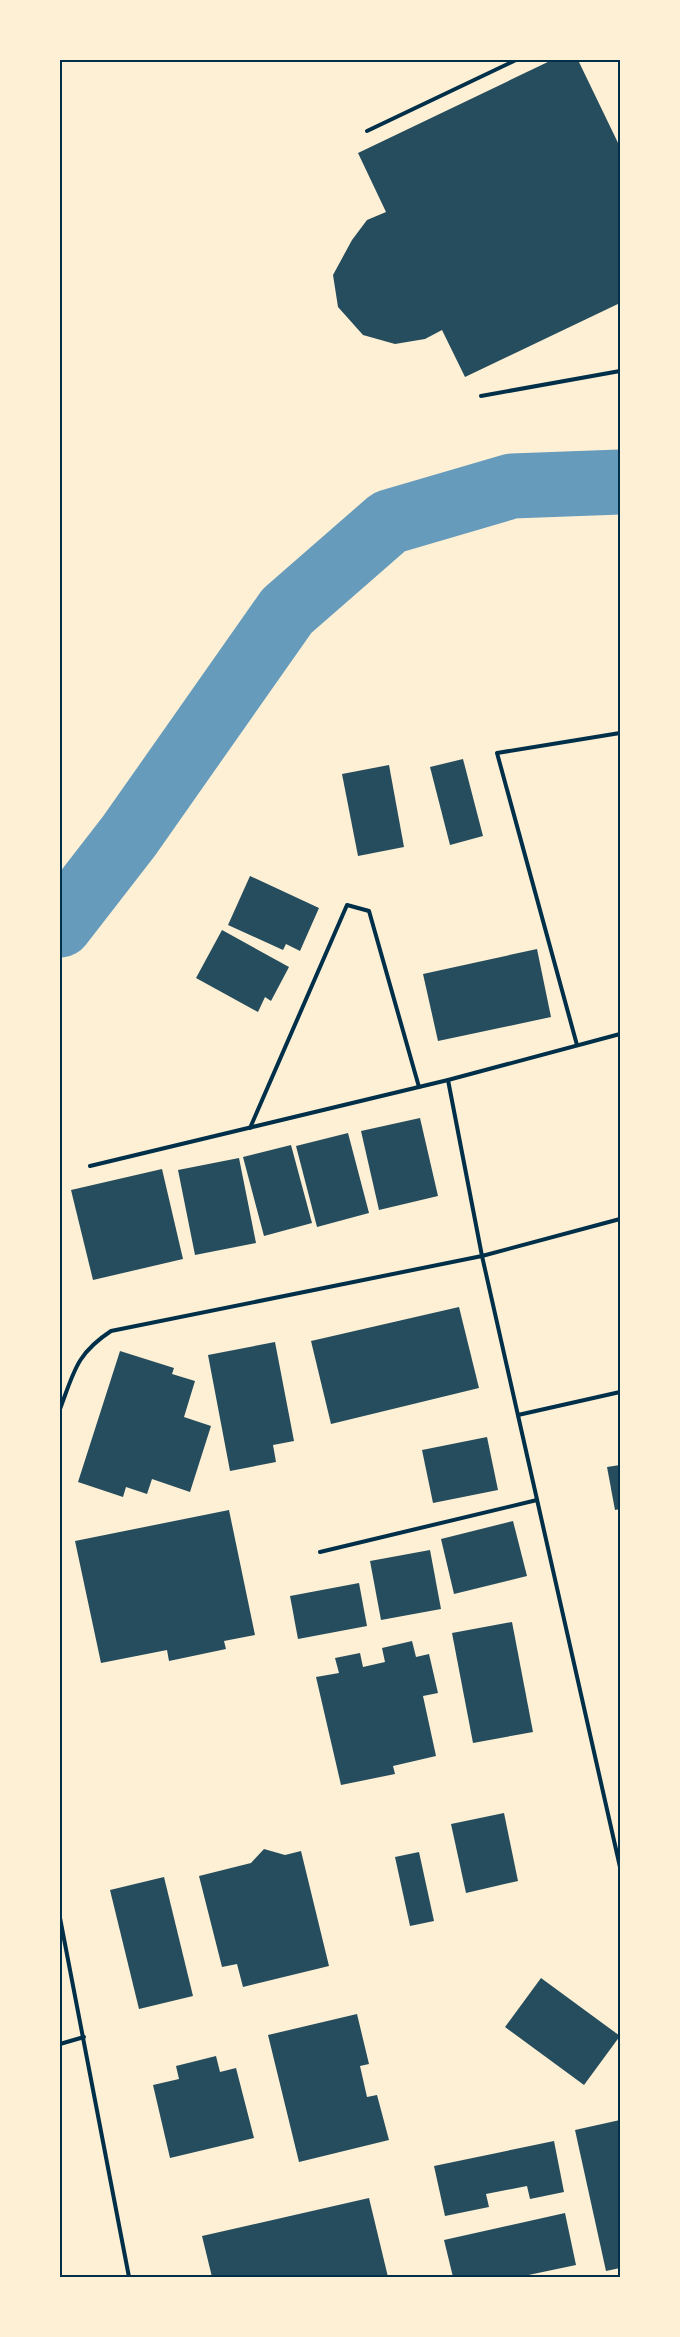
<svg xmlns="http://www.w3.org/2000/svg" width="680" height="2337" font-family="Roboto,sans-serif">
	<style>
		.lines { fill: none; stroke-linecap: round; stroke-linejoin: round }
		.river { stroke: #669bbc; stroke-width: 65 }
		.building { fill: #264d5e }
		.service { stroke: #003049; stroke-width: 4 }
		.neatline { fill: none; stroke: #003049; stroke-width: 2 }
	</style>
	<rect width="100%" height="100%" fill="#fdf0d5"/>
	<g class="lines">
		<polyline class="river" points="60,925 129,836 287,611 389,522 512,486 620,482"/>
	</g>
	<g class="building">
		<polygon points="552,60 578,60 620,147 620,303 465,377 442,330 425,339 395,344 363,335 338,307 333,275 352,240 367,220 386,212 358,153"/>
		<polygon points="463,759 483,836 450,845 430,767"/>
		<polygon points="389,765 404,847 358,856 342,774"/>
		<polygon points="250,876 319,908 300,951 286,944 283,950 228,925"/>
		<polygon points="222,930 289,967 271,1001 265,997 258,1012 196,978"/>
		<polygon points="537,949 551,1017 438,1041 423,974"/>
		<polygon points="420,1118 438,1196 379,1210 361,1131"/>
		<polygon points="348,1133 369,1213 317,1227 296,1146"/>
		<polygon points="291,1145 312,1223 264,1236 243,1157"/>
		<polygon points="239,1158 256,1243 195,1255 178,1170"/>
		<polygon points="162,1169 183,1259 93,1280 71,1190"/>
		<polygon points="459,1307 479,1388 331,1424 311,1341"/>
		<polygon points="275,1342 294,1441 273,1445 276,1462 230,1471 208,1355"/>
		<polygon points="120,1351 174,1368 172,1374 195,1381 184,1417 211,1426 190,1492 152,1479 147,1494 126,1487 123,1497 78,1482"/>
		<polygon points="487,1437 498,1490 433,1503 422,1450"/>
		<polygon points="620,1465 620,1509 615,1510 607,1467"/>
		<polygon points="229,1510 255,1635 224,1641 226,1649 169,1661 167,1650 101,1663 75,1541"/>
		<polygon points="513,1521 527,1576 454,1594 441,1539"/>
		<polygon points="430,1550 441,1609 381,1620 370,1561"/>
		<polygon points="359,1583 367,1626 298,1639 290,1596"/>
		<polygon points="512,1622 533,1732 473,1743 452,1633"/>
		<polygon points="412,1641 416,1657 429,1654 438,1693 423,1696 436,1756 393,1766 395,1774 341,1785 316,1677 339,1673 335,1658 360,1653 363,1667 385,1662 382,1648"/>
		<polygon points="504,1813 518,1881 466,1893 451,1824"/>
		<polygon points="264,1849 285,1855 301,1851 329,1966 243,1987 237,1964 222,1967 199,1876 251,1863"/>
		<polygon points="419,1852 434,1921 410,1926 395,1857"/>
		<polygon points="164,1877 193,1996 139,2009 110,1890"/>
		<polygon points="541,1978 620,2036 584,2085 505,2027"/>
		<polygon points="357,2014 369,2064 360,2066 367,2097 377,2095 389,2140 299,2162 268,2035"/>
		<polygon points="216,2056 220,2072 236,2068 254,2138 170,2158 153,2085 179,2079 176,2066"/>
		<polygon points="620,2120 620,2268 606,2271 575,2130"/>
		<polygon points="554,2141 564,2192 530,2199 527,2186 486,2194 489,2207 445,2216 434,2166"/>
		<polygon points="369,2198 388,2277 212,2277 202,2236"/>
		<polygon points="565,2213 576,2265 519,2277 453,2277 444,2240"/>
	</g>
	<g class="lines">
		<g class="service">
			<polyline points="367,131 516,60"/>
			<polyline points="481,396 620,371"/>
			<polyline points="577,1045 497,753 620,733"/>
			<polyline points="448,1080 482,1256 620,1867"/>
			<polyline points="250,1128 347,905 369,911 419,1087"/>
			<polyline points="90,1166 448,1080 620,1034"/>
			<path d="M60 1409C74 1372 76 1354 111 1331L482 1256 620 1219"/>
			<polyline points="518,1415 620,1392"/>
			<polyline points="320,1552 537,1500"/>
			<polyline points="60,1918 129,2277"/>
			<polyline points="60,2044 84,2037"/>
		</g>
	</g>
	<rect width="680" height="2337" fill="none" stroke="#fdf0d5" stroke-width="122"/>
	<rect x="61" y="61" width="558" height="2215" class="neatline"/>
</svg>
